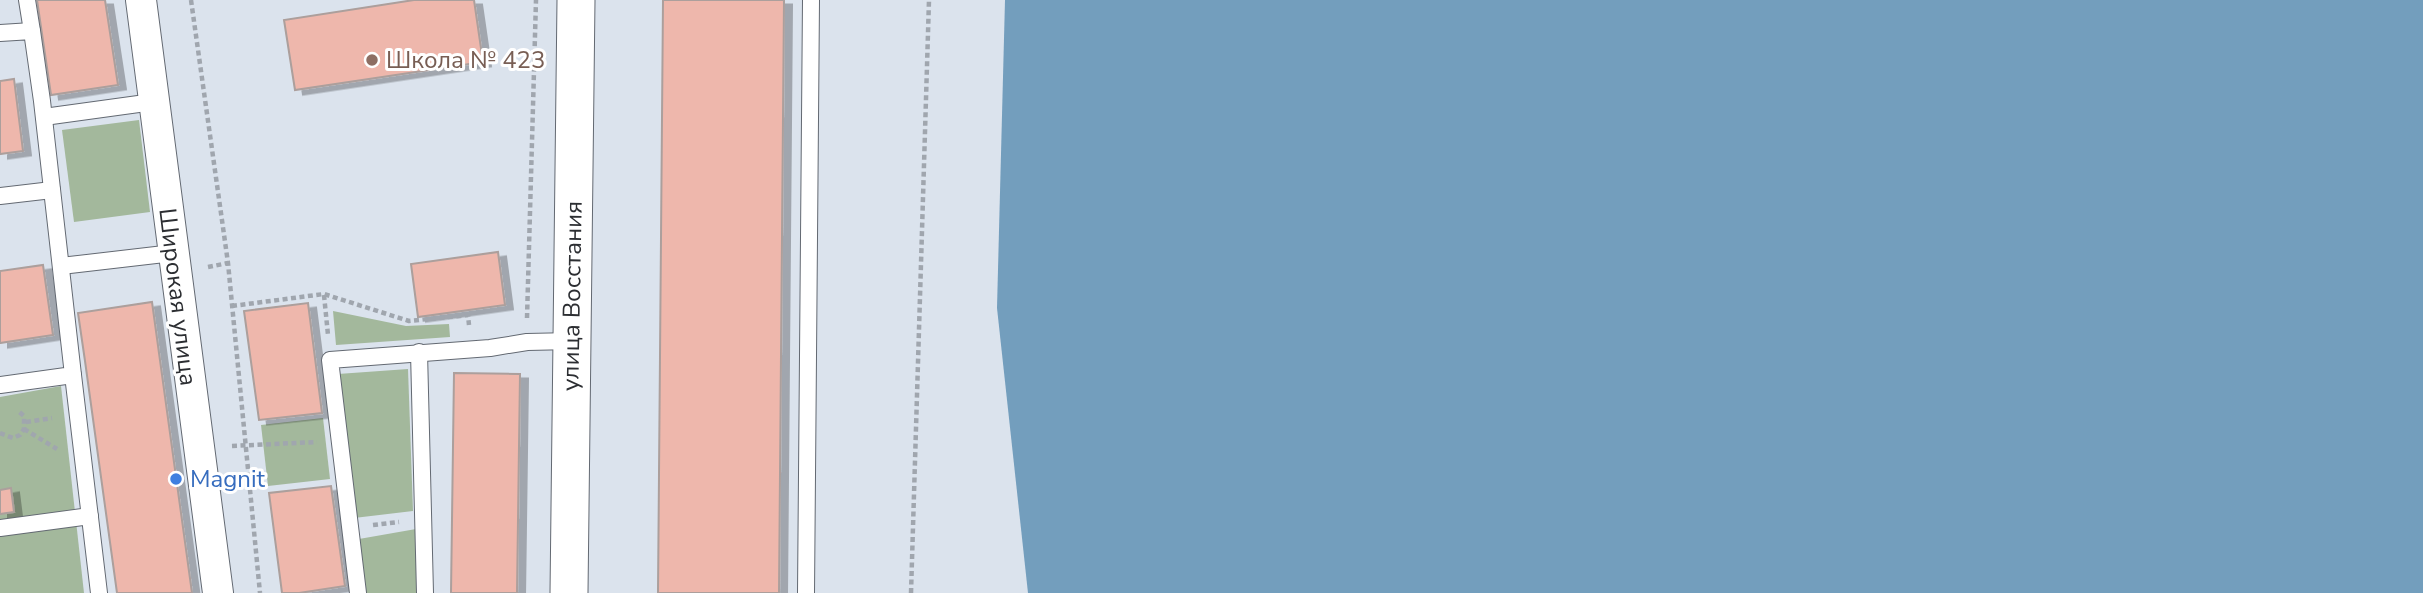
<svg xmlns="http://www.w3.org/2000/svg" width="2423" height="593" font-family="'Nunito Sans',sans-serif">
	<style>
		.green { fill: #a3b89c }
		.water { fill: #739ebd }
		.building { fill: #eeb7ac; stroke: #ac9f9c; stroke-width: 2; filter: url(#shadow) }
		.lines { fill: none; stroke-linecap: round; stroke-linejoin: round }
		.service-casing { stroke: #636972; stroke-width: 18 }
		.minor-casing { stroke: #636972; stroke-width: 32 }
		.tertiary-casing { stroke: #636972; stroke-width: 39 }
		.path { stroke: #a0a6ae; stroke-width: 4.5; stroke-dasharray: 5 3.5; stroke-linecap: butt }
		.service { stroke: #fff; stroke-width: 16 }
		.minor { stroke: #fff; stroke-width: 30 }
		.tertiary { stroke: #fff; stroke-width: 37 }
		.education-dot { fill: #8d6e63; stroke: #fff; stroke-width: 2.5 }
		.shop-dot { fill: #3f7fe0; stroke: #fff; stroke-width: 2.5 }
		.labels { text-anchor: middle; dominant-baseline: central; stroke-width: 6; stroke-linejoin: round; paint-order: stroke }
		.education-label { font-size: 24px; fill: #785e54; stroke: #fff; text-anchor: start }
		.street-label { font-size: 24px; fill: #2c2e32; stroke: #fff }
		.shop-label { font-size: 24px; fill: #366cbe; stroke: #fff; text-anchor: start }
	</style>
	<defs>
		<filter id="shadow"><feDropShadow dx="8" dy="4.5" stdDeviation="0" flood-color="#0004"/></filter>
	</defs>
	<rect width="100%" height="100%" fill="#dbe3ed"/>
	<g class="green">
		<polygon points="139,120 150,212 74,222 62,130"/>
		<polygon points="333,311 406,326 449,324 450,337 336,345"/>
		<polygon points="408,369 413,511 354,518 338,374"/>
		<polygon points="61,386 84,593 0,593 0,397"/>
		<polygon points="323,418 330,479 268,486 261,425"/>
		<polygon points="416,529 416,593 365,593 359,539"/>
	</g>
	<polygon class="water" points="1005,0 2423,0 2423,593 1028,593 997,308"/>
	<g class="building">
		<polygon points="37,0 105,0 118,85 51,95"/>
		<polygon points="414,0 474,0 483,62 295,90 284,20"/>
		<polygon points="663,0 784,0 779,593 658,593"/>
		<polygon points="14,79 23,151 0,154 0,81"/>
		<polygon points="498,252 505,305 418,317 411,264"/>
		<polygon points="43,265 53,335 0,343 0,271"/>
		<polygon points="152,302 192,593 117,593 85,361 78,313"/>
		<polygon points="308,303 322,413 259,420 244,311"/>
		<polygon points="454,373 520,374 517,593 451,593"/>
		<polygon points="331,486 345,586 299,593 282,593 269,493"/>
		<polygon points="11,488 14,512 0,514 0,490"/>
	</g>
	<g class="lines">
		<defs>
			<g id="service">
				<polyline points="27,0 32,31"/>
				<polyline points="0,33 32,31 42,101 73,375 0,385"/>
				<polyline points="44,117 153,102"/>
				<polyline points="0,196 52,190"/>
				<polyline points="61,266 173,253"/>
				<polyline points="419,352 425,593"/>
				<polyline points="73,375 99,593"/>
				<polyline points="0,528 90,516"/>
				<polyline points="358,593 330,360 490,348 527,342 572,341"/>
				<polyline points="806,593 811,0"/>
			</g>
			<polyline id="minor" points="141,0 218,593"/>
			<polyline id="tertiary" points="569,593 576,0"/>
		</defs>
		<use href="#service" class="service-casing"/>
		<use href="#minor" class="minor-casing"/>
		<use href="#tertiary" class="tertiary-casing"/>
		<g class="path">
			<polyline points="191,0 228,263 260,593"/>
			<polyline points="208,267 228,263"/>
			<polyline points="324,295 328,335"/>
			<polyline points="232,306 324,294 409,321 468,315 469,325"/>
			<polyline points="527,318 536,0"/>
			<polyline points="26,422 52,418"/>
			<polyline points="24,429 57,449"/>
			<polyline points="0,433 13,438 20,435 24,429 24,416 17,410"/>
			<polyline points="232,446 317,442"/>
			<polyline points="373,525 399,522"/>
			<polyline points="911,593 929,0"/>
		</g>
		<use href="#service" class="service"/>
		<use href="#minor" class="minor"/>
		<use href="#tertiary" class="tertiary"/>
	</g>
	<circle class="education-dot" cx="372" cy="60" r="7"/>
	<circle class="shop-dot" cx="176" cy="479" r="7"/>
	<g class="labels">
		<g class="education-label">
			<text x="386" y="60">Школа № 423</text>
		</g>
		<g class="street-label">
			<text transform="translate(572 296) rotate(-89)">улица Восстания</text>
			<text transform="translate(178 297) rotate(83)">Широкая улица</text>
		</g>
		<g class="shop-label">
			<text x="190" y="479">Magnit</text>
		</g>
	</g>
</svg>
